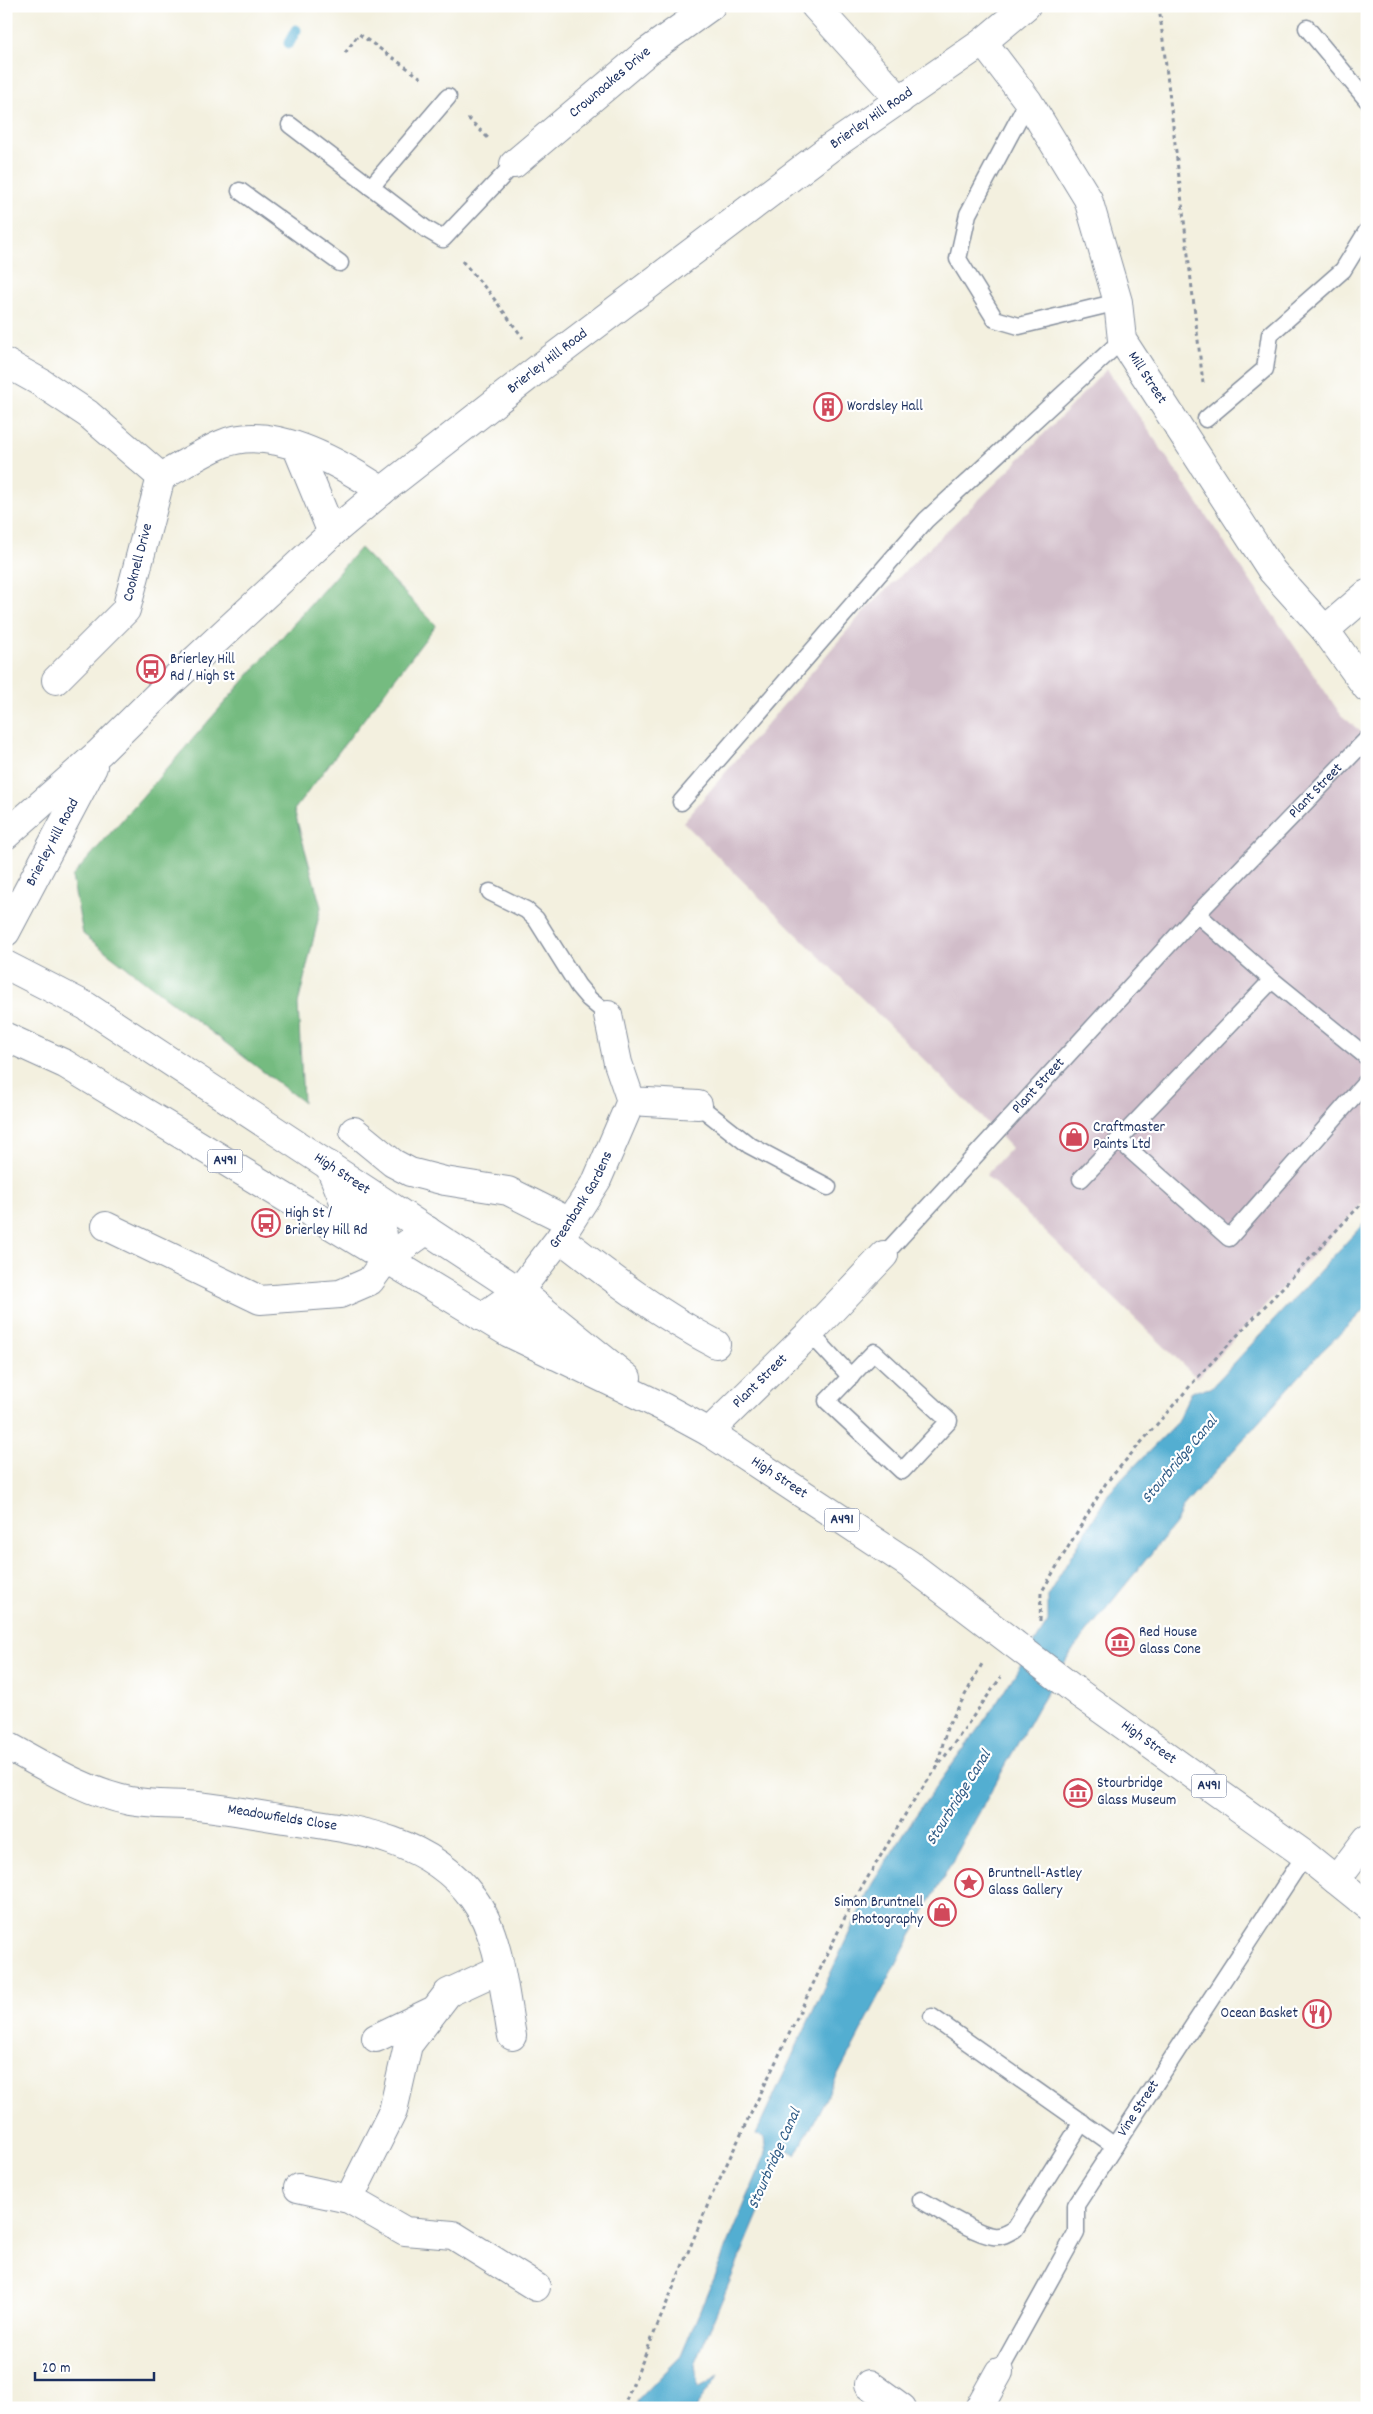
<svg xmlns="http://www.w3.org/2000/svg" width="1373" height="2414" font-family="Dekko,sans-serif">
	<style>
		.industrial { fill: #d1bdc9 }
		.forest { fill: #74bb80; stroke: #48756f }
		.water { fill: #53aed1; stroke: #376e98 }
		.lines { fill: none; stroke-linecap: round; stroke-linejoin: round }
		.stream { stroke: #53aed1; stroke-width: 11 }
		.service-casing { stroke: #87909e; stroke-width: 19 }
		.minor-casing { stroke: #87909e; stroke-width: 30 }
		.secondary-casing { stroke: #87909e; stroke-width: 30 }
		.trunk-casing { stroke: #87909e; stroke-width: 30 }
		.path { stroke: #87909e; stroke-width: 3; stroke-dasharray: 4 4; stroke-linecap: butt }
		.service { stroke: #fff; stroke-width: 16 }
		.minor { stroke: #fff; stroke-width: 28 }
		.secondary { stroke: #fff; stroke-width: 28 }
		.trunk { stroke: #fff; stroke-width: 28 }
		.trunk-bridge-casing { stroke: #87909e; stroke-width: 30; stroke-linecap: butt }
		.trunk-bridge { stroke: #fff; stroke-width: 28 }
		.labels { text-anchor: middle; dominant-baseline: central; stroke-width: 4.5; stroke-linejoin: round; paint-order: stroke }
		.shield { fill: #fff; stroke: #5f6d8e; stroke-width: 1 }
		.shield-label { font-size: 14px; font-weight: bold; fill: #1b2f5e }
		.street-label { font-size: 15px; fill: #1b2f5e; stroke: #fff }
		.poi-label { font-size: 15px; fill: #1b2f5e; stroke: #fff; text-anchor: start }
		.water-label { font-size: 16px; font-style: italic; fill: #2f5b86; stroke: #fff }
	</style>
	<rect width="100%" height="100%" fill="#fff"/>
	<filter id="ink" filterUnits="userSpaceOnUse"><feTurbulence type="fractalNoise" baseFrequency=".02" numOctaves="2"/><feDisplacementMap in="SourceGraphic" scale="10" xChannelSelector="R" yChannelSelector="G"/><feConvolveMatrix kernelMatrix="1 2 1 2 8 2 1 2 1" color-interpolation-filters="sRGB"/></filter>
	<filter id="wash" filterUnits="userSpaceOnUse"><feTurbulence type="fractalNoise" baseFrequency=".0096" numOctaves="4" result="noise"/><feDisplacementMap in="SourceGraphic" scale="20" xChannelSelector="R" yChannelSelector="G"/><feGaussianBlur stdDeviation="1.12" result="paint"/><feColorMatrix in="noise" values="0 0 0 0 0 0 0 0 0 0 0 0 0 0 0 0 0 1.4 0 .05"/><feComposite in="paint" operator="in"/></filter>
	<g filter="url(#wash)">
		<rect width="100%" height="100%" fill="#f3f0df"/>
		<polygon class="industrial" points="1107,369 1341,715 1367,737 1367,1198 1197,1378 986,1175 1011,1148 974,1109 683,822 865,610 999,480"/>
		<polygon class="forest" points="360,548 436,625 294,810 321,907 298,1004 303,1102 83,934 72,877"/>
		<polygon class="water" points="1367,1220 1367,1307 1320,1353 1184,1506 1175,1524 1074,1648 1039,1705 913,1932 796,2155 787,2151 780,2162 695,2364 698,2388 719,2376 698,2403 697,2408 635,2408 638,2400 681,2356 766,2153 764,2138 756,2134 872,1884 913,1819 996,1704 1048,1622 1048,1595 1110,1491 1176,1424 1192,1391 1211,1388"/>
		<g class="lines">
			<polyline class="stream" points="289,43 296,30"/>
		</g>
	</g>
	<g filter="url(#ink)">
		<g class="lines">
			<defs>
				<g id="service">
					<polyline points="1307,28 1367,100"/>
					<polyline points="1028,101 968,214 958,259 995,319 1019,326 1118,302"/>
					<polyline points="290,125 426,229 443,239 514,164"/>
					<polyline points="371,187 448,97"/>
					<polyline points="240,191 340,263"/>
					<polyline points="1206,419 1265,369 1270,334 1343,270 1367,231"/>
					<polyline points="681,802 926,520 1122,340"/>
					<polyline points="490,892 526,910 536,919 578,986 589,999 608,1015"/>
					<polyline points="1197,914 1272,980 1367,1057"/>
					<polyline points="698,1105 749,1145 828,1187"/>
					<polyline points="1120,1141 1229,1238 1367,1081"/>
					<polyline points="1081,1179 1272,980"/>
					<path id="s1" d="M884 1255 1197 914 1367 739"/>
					<polyline points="810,1333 851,1377"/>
					<polygon points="874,1352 949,1421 902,1471 827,1401"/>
					<polyline points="932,2017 1115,2146"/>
					<path d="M921 2200C939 2210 975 2234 993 2236 1002 2237 1008 2233 1015 2229L1082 2122"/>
					<path id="s2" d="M999 2372 1076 2233V2205L1305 1855"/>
				</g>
				<g id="minor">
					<polyline points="815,6 900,100"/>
					<path id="s3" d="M983 42 1028 101 1088 199 1118 302 1122 340 1272 571 1325 630 1367 688"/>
					<path id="s4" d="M514 164 647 52 711 6"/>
					<path d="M6 363 40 382 88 414 161 477C181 466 201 453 222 444 271 423 342 464 382 491"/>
					<polyline points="297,448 332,533"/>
					<polyline points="1325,630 1367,594"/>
					<path id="s5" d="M56 680 126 610 161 477"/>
					<polyline points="608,1015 618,1063 631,1101 698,1105"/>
					<polyline points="354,1131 393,1163 410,1172 445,1181 508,1191 570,1222"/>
					<polyline points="329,1165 344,1201 382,1228 386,1259"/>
					<polyline points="106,1226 260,1300 340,1294 370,1281 386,1259 427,1230"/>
					<path d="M560 1238C610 1277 660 1315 716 1344"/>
					<polyline points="519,1291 517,1312 543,1330 554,1355"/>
					<path id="s6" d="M482 1317 519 1291 560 1238 597 1180 631 1101"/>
					<path id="s7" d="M709 1432 810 1333 884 1255"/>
					<path id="s8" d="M6 1745C46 1767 85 1792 130 1801 152 1805 175 1804 198 1806 226 1809 255 1814 284 1819 353 1829 428 1837 473 1898 500 1934 504 1993 512 2036"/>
					<polyline points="1336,1880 1367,1839"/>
					<polyline points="376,2038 430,2012"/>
					<polyline points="298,2188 349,2199 405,2231 453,2235 536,2287"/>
					<polyline points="349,2199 393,2111 408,2045 448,1993 500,1969"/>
					<polyline points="869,2384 902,2408"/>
					<polyline points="979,2408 999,2372"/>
				</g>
				<g id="secondary">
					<path id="s9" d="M6 835 100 752 168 685 332 533 382 491 543 365 831 147 983 42 1026 6"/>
					<path id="s10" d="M6 932 93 767"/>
				</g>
				<g id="trunk">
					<path id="s11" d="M6 965 86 1006 519 1291 627 1378"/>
					<path id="s12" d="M6 1037 65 1064 509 1333 663 1407 709 1432 909 1564 1013 1643"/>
					<path id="s13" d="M1080 1694 1305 1855 1367 1905"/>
				</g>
			</defs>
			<use href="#service" class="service-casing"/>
			<use href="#minor" class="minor-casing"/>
			<use href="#secondary" class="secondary-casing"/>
			<use href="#trunk" class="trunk-casing"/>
			<g class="path">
				<polyline points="1159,6 1203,383"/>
				<polyline points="345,53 359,34 424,80"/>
				<polyline points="468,118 490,140"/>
				<polyline points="462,261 489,292 523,338"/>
				<polyline points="1040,1621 1041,1593 1106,1483 1197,1378 1367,1198"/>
				<polyline points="936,1770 947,1728 982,1664"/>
				<polyline points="623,2408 711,2197 849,1909 912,1803 1001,1677"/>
			</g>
			<use href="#service" class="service"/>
			<use href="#minor" class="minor"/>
			<use href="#secondary" class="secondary"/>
			<use href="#trunk" class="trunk"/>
			<defs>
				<polyline id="trunk-bridge" points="1013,1643 1080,1694"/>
			</defs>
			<use href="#trunk-bridge" class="trunk-bridge-casing"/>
			<use href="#trunk-bridge" class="trunk-bridge"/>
		</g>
	</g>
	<defs>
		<symbol id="building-ring" viewBox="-11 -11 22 22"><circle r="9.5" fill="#fff" stroke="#d1495b" stroke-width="1.5"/><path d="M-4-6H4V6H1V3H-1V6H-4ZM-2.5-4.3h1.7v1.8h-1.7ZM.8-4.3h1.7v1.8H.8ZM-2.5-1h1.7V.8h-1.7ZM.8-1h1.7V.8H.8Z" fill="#d1495b"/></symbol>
		<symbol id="bus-ring" viewBox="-11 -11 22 22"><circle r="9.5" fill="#fff" stroke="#d1495b" stroke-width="1.5"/><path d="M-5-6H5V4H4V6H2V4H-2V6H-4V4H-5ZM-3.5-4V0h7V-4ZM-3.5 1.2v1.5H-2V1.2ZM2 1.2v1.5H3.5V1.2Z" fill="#d1495b"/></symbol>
		<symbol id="shop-ring" viewBox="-11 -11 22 22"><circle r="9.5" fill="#fff" stroke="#d1495b" stroke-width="1.5"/><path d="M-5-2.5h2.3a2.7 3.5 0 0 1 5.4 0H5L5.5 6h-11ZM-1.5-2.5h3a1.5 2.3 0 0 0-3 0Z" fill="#d1495b"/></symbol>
		<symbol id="museum-ring" viewBox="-11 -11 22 22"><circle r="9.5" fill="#fff" stroke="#d1495b" stroke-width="1.5"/><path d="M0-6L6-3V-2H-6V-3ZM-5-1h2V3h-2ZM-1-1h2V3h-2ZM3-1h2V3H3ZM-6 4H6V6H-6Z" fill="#d1495b"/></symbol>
		<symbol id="sight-ring" viewBox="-11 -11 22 22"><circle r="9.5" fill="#fff" stroke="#d1495b" stroke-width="1.5"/><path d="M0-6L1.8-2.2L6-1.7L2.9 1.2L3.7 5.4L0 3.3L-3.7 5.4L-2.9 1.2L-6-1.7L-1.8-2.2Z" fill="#d1495b"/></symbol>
		<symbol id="restaurant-ring" viewBox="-11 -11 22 22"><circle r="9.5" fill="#fff" stroke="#d1495b" stroke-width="1.5"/><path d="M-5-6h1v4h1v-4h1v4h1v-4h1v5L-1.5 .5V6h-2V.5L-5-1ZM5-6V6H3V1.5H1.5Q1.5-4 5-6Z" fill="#d1495b"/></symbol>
	</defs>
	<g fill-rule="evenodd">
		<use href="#building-ring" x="812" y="391" width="32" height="32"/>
		<use href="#bus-ring" x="135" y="653" width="32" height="32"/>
		<use href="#shop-ring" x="1058" y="1121" width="32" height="32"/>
		<use href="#bus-ring" x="250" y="1207" width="32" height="32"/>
		<use href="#museum-ring" x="1104" y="1626" width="32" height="32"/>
		<use href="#museum-ring" x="1062" y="1777" width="32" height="32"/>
		<use href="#sight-ring" x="953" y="1867" width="32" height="32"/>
		<use href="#shop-ring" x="926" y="1896" width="32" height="32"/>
		<use href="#restaurant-ring" x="1301" y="1998" width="32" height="32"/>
	</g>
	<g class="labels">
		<g class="shield">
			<rect x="207.5" y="1149.5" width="35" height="23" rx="4"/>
			<rect x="824.5" y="1508.5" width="35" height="23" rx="4"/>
			<rect x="1191.5" y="1774.5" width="35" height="23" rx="4"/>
		</g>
		<g class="shield-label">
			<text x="225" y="1161">A491</text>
			<text x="842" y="1520">A491</text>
			<text x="1209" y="1786">A491</text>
		</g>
		<g class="street-label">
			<text stroke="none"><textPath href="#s4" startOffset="126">Crownoakes Drive</textPath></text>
			<text stroke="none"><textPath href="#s9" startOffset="1125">Brierley Hill Road</textPath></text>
			<text stroke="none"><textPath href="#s9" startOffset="720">Brierley Hill Road</textPath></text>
			<text stroke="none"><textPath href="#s3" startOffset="380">Mill Street</textPath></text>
			<text stroke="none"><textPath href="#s5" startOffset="148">Cooknell Drive</textPath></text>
			<text stroke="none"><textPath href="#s1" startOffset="634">Plant Street</textPath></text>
			<text stroke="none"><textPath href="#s10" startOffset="101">Brierley Hill Road</textPath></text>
			<text stroke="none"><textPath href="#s1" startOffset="229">Plant Street</textPath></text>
			<text stroke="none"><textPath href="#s11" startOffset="396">High Street</textPath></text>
			<text stroke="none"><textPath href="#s6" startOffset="156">Greenbank Gardens</textPath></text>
			<text stroke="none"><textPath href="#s7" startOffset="72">Plant Street</textPath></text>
			<text stroke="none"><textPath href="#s12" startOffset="891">High Street</textPath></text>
			<text stroke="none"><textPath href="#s13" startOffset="84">High Street</textPath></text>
			<text stroke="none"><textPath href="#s8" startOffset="290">Meadowfields Close</textPath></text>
			<text stroke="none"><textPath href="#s2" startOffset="302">Vine Street</textPath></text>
		</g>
		<g class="poi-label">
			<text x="847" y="407">Wordsley Hall</text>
			<text x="170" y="660">Brierley Hill<tspan x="170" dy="17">Rd / High St</tspan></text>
			<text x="1093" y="1128">Craftmaster<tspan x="1093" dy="17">Paints Ltd</tspan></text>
			<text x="285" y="1214">High St /<tspan x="285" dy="17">Brierley Hill Rd</tspan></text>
			<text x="1139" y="1633">Red House<tspan x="1139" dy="17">Glass Cone</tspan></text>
			<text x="1097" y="1784">Stourbridge<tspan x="1097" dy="17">Glass Museum</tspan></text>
			<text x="988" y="1874">Bruntnell-Astley<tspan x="988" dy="17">Glass Gallery</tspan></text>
			<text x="923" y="1903" text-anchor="end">Simon Bruntnell<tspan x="923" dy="17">Photography</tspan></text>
			<text x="1298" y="2014" text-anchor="end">Ocean Basket</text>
		</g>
		<g class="water-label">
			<text transform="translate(1180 1460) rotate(-50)">Stourbridge Canal</text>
			<text transform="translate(959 1798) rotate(-58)">Stourbridge Canal</text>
			<text transform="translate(775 2159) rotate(-66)">Stourbridge Canal</text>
		</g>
	</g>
	<rect width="1373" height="2414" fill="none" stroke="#fff" stroke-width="25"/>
	<path d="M35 2372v8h119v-8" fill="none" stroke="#1b2f5e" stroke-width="2.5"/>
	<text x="42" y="2372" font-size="15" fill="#1b2f5e" stroke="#ffffff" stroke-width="4" paint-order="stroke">20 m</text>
</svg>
